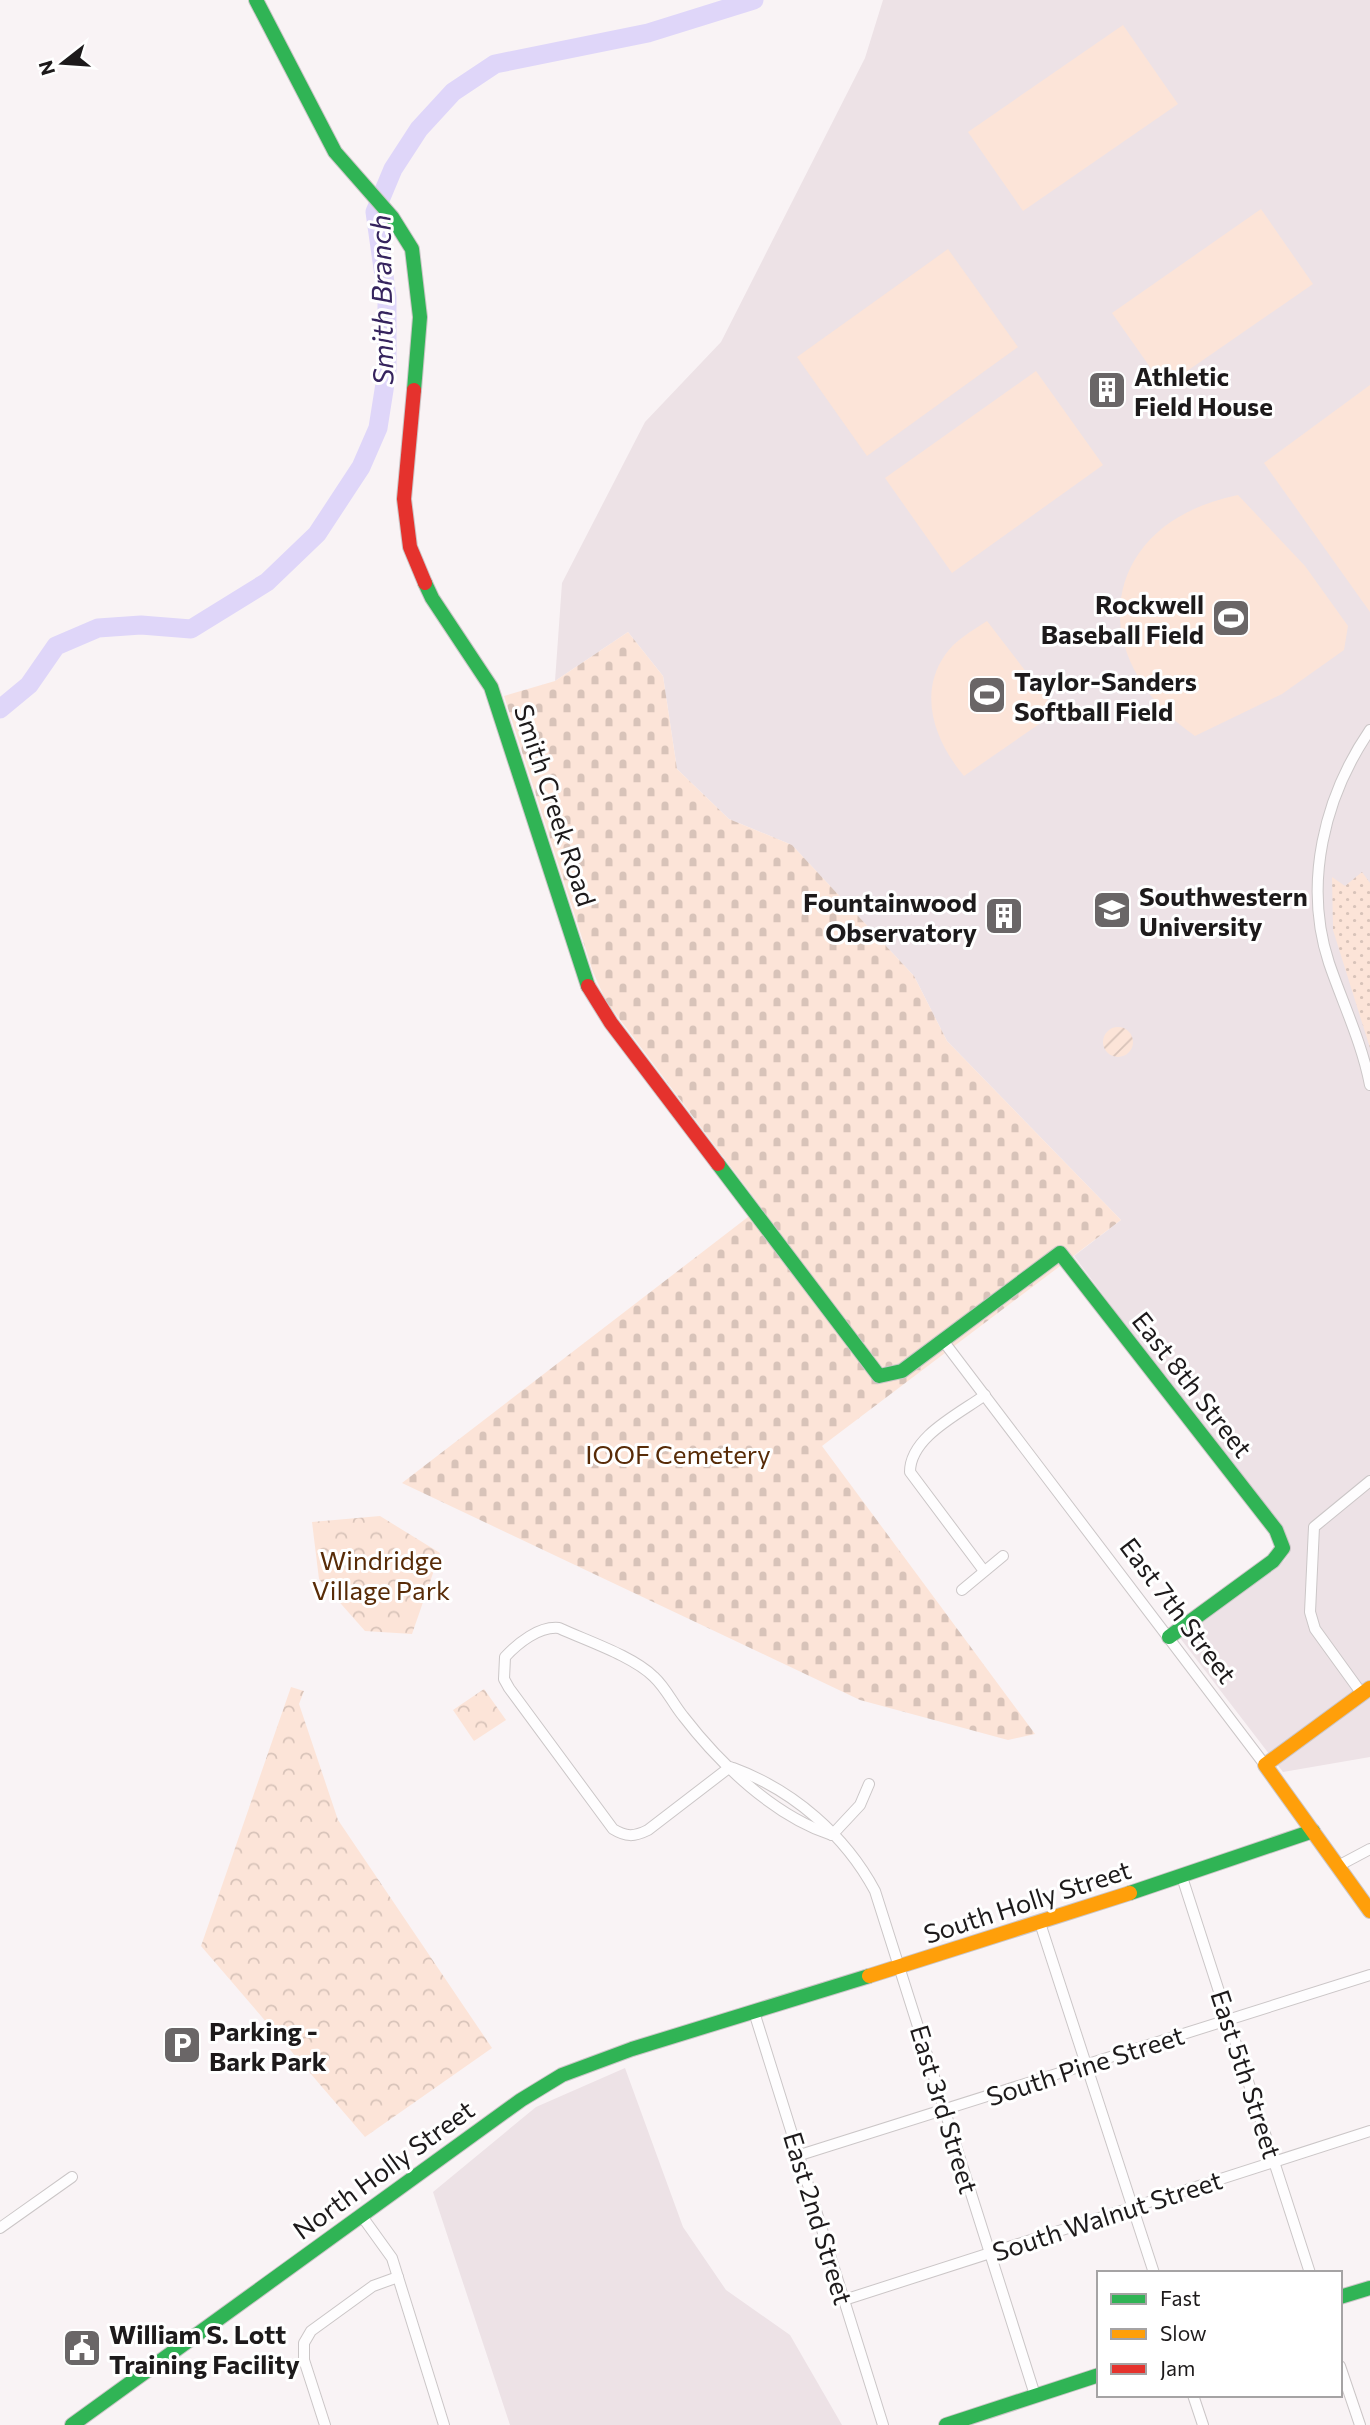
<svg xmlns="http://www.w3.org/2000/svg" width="1370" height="2425" font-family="Commissioner,sans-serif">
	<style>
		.built { fill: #ede2e6 }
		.grass { fill: url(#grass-dots) }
		.cemetery { fill: url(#cemetery-stones) }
		.park { fill: url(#park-crowns) }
		.garden { fill: url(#garden-furrows) }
		.pitch { fill: #fce4d8 }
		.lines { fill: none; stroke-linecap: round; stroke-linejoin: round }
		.river { stroke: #dfd6f9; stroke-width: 19 }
		.street-casing { stroke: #cbc6c7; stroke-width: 12 }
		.fast-casing { stroke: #cbc6c7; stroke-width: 16 }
		.slow-casing { stroke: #cbc6c7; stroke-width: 16 }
		.jam-casing { stroke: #cbc6c7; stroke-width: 16 }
		.street { stroke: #fefdfe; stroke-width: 10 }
		.fast { stroke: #30b455; stroke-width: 14 }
		.slow { stroke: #ff9f0a; stroke-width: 14 }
		.jam { stroke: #e5322d; stroke-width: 14 }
		.labels { text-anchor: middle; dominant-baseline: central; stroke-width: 6; stroke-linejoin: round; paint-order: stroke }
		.poi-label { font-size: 26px; font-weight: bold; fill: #1d1a1b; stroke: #fff; text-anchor: start }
		.street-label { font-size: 26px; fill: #1d1a1b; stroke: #fff }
		.park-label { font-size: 26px; fill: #582b07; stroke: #fff }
		.water-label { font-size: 28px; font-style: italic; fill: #36245e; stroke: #fff }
	</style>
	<defs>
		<pattern id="grass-dots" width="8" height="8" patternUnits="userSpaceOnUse" patternTransform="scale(1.75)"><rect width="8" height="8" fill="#fce4d8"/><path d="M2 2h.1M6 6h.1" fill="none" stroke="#d8c3b9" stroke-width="1.8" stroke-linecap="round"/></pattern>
		<pattern id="cemetery-stones" width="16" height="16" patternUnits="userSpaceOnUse" patternTransform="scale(1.75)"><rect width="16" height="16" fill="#fce4d8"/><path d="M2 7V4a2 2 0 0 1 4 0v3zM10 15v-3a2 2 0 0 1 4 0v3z" fill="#d8c3b9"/></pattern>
		<pattern id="park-crowns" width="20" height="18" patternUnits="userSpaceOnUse" patternTransform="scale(1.75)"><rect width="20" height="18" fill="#fce4d8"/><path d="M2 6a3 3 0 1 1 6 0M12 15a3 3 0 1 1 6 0" fill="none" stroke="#d8c3b9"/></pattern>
		<pattern id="garden-furrows" width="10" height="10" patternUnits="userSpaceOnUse" patternTransform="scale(1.75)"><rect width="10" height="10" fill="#fce4d8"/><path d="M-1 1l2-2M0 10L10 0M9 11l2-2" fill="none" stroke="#d8c3b9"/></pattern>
	</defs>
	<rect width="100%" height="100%" fill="#f9f3f5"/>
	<g class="built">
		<polygon points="883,0 1370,0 1370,1757 1283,1772 1180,1638 1284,1561 1289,1554 1290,1545 1074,1256 1121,1220 947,1041 914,976 792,845 729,819 677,769 663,676 628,632 555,681 562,583 645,422 721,342 865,58"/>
		<polygon points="625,2068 683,2227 726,2290 790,2335 842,2425 510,2425 433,2192 536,2107"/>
	</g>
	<polygon class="grass" points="1362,872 1370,883 1370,1048 1333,930 1332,877 1345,886"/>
	<polygon class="cemetery" points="628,632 663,676 677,769 729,819 792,845 914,976 947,1041 1121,1220 822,1446 1035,1734 1008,1740 860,1700 402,1483 761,1207 606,1001 593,972 504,696 555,681"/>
	<g class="park">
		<polygon points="380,1516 440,1553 412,1634 365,1631 319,1579 312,1522"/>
		<polygon points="291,1687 304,1691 299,1704 338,1820 492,2048 365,2137 201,1946"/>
		<polygon points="484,1689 506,1720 474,1741 453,1710"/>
	</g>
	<circle class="garden" cx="1118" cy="1042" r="15"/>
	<g class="pitch">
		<polygon points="1123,25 1178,104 1023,211 968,132"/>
		<polygon points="1261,209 1313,284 1164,387 1112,313"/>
		<polygon points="948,249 1018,347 867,456 797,357"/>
		<polygon points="1036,371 1103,465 952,573 885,478"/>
		<polygon points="1370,385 1370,612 1264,463"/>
		<path d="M1238 495 1305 566 1348 626 1344 650 1282 694 1195 736C1081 658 1098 523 1238 495Z"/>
		<path d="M987 621 1047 699 1050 707 1045 720 964 776C936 743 917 695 945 655 954 641 973 630 987 621Z"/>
	</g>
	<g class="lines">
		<polyline class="river" points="0,709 29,685 56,646 98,628 141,625 191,629 267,582 317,534 361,467 378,428 387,371 387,297 375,212 393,169 419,129 453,92 495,64 648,33 754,0"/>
		<defs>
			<g id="street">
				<path d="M1370 730C1324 797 1303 884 1329 963 1343 1004 1362 1043 1370 1085"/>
				<polyline points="944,1342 1265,1765"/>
				<path d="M984 1571 910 1472C910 1437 959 1414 985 1395"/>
				<polyline points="962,1590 1003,1556"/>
				<polyline points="1362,1694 1315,1629 1310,1612 1314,1527 1370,1481"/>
				<path d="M730 1767 648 1830C634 1837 626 1837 613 1829L509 1688 504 1679 505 1657C518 1643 539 1626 559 1628 587 1641 633 1656 654 1677 666 1688 673 1704 683 1716 720 1764 774 1816 832 1835"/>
				<path d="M733 1768C793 1790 845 1835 875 1891L1035 2395"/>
				<polyline points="832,1835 860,1805 869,1784"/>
				<polyline points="1338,1866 1370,1849"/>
				<polyline points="1182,1877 1310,2273"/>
				<polyline points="1040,1923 1154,2273"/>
				<polyline points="754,2012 883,2425"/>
				<polyline points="800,2155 1370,1975"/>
				<polyline points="361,2215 392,2258 444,2425"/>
				<polyline points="0,2228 72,2177"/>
				<polyline points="844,2300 1370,2131"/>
				<polyline points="1340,2366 1360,2425"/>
				<polyline points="1193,2395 1203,2425"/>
				<polyline points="325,2425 304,2360 304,2343 311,2331 373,2286 398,2277"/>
			</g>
			<g id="fast">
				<polyline points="256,0 335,152 392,217 412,249 420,317 414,390"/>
				<polyline points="425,583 432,598 491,687 588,986"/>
				<polyline points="718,1164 879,1376 902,1371 1060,1253 1276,1530 1283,1548 1273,1561 1169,1637"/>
				<polyline points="1130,1893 1313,1831"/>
				<polyline points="1340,2297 1370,2288"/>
				<polyline points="72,2425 521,2100 562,2075 632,2049 869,1976"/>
				<polyline points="946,2425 1099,2375"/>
			</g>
			<g id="slow">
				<polyline points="1370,1688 1265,1765 1370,1911"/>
				<polyline points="869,1976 1130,1893"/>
			</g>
			<g id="jam">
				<polyline points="414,390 404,499 410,547 425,583"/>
				<polyline points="588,986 611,1023 718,1164"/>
			</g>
		</defs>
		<use href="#street" class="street-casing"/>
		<use href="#fast" class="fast-casing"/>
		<use href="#slow" class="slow-casing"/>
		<use href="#jam" class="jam-casing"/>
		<use href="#street" class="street"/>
		<use href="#fast" class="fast"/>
		<use href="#slow" class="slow"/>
		<use href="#jam" class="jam"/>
	</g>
	<defs>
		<symbol id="building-square" viewBox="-11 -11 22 22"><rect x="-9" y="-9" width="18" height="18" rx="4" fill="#6a6667" stroke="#fff"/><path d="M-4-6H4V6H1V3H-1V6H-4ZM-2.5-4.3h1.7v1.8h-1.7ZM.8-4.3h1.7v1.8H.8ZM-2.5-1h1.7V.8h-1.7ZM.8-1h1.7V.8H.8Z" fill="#fff"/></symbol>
		<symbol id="stadium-square" viewBox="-11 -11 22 22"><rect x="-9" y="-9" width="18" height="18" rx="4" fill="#6a6667" stroke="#fff"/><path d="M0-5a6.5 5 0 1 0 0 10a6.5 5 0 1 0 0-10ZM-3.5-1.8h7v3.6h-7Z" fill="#fff"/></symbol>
		<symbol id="university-square" viewBox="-11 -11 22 22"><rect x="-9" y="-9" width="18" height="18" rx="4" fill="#6a6667" stroke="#fff"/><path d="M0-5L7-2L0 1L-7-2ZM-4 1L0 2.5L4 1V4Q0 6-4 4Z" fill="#fff"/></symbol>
		<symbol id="parking-square" viewBox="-11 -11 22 22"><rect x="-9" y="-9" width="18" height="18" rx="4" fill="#6a6667" stroke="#fff"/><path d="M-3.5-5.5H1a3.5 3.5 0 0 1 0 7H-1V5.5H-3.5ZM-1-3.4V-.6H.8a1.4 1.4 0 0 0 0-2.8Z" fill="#fff"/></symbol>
		<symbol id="civic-square" viewBox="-11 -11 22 22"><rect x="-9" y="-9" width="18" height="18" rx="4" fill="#6a6667" stroke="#fff"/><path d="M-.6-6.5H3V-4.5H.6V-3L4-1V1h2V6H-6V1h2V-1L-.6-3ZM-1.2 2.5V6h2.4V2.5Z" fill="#fff"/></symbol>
	</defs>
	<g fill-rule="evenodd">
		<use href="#building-square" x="1085" y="368" width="44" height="44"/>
		<use href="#stadium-square" x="1209" y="596" width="44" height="44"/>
		<use href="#stadium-square" x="965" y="673" width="44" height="44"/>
		<use href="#university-square" x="1090" y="888" width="44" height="44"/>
		<use href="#building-square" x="982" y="894" width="44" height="44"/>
		<use href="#parking-square" x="160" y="2023" width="44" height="44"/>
		<use href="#civic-square" x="60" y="2326" width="44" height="44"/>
	</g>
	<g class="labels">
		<g class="poi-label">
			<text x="1134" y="375">Athletic<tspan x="1134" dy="30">Field House</tspan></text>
			<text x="1204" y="603" text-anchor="end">Rockwell<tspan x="1204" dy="30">Baseball Field</tspan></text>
			<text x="1014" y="680">Taylor-Sanders<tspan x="1014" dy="30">Softball Field</tspan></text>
			<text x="1139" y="895">Southwestern<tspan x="1139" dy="30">University</tspan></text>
			<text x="977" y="901" text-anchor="end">Fountainwood<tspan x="977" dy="30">Observatory</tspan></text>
			<text x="209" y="2030">Parking -<tspan x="209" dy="30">Bark Park</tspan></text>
			<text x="109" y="2333">William S. Lott<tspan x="109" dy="30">Training Facility</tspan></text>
		</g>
		<g class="street-label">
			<text transform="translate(556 805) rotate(72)">Smith Creek Road</text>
			<text transform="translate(1193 1384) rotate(52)">East 8th Street</text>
			<text transform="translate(1179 1610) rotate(53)">East 7th Street</text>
			<text transform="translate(1027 1901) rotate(-18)">South Holly Street</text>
			<text transform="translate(1085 2065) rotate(-18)">South Pine Street</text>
			<text transform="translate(1247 2074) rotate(72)">East 5th Street</text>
			<text transform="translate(945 2109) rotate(73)">East 3rd Street</text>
			<text transform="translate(383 2169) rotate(-36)">North Holly Street</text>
			<text transform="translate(1107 2215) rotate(-18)">South Walnut Street</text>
			<text transform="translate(819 2218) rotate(73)">East 2nd Street</text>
		</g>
		<g class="park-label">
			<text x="678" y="1453">IOOF Cemetery</text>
			<text x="381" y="1559">Windridge<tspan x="381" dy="30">Village Park</tspan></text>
		</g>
		<g class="water-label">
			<text transform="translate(381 300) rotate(-91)">Smith Branch</text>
		</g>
	</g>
	<rect x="1097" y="2271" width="245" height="126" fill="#ffffff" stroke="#a5a3a4" stroke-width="2"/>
	<rect x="1111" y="2294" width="35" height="10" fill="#30b455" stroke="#a5a3a4" stroke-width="2"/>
	<text x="1160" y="2306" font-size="21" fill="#1d1a1b">Fast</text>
	<rect x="1111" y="2329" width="35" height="10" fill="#ff9f0a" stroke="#a5a3a4" stroke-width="2"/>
	<text x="1160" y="2341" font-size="21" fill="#1d1a1b">Slow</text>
	<rect x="1111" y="2364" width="35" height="10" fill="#e5322d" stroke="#a5a3a4" stroke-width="2"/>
	<text x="1160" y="2376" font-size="21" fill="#1d1a1b">Jam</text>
	<g transform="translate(63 63) rotate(253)" stroke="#ffffff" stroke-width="5" paint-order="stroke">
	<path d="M0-5L12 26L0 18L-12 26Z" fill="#1d1a1b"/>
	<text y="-10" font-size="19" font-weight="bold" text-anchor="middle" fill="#1d1a1b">N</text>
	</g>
</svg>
